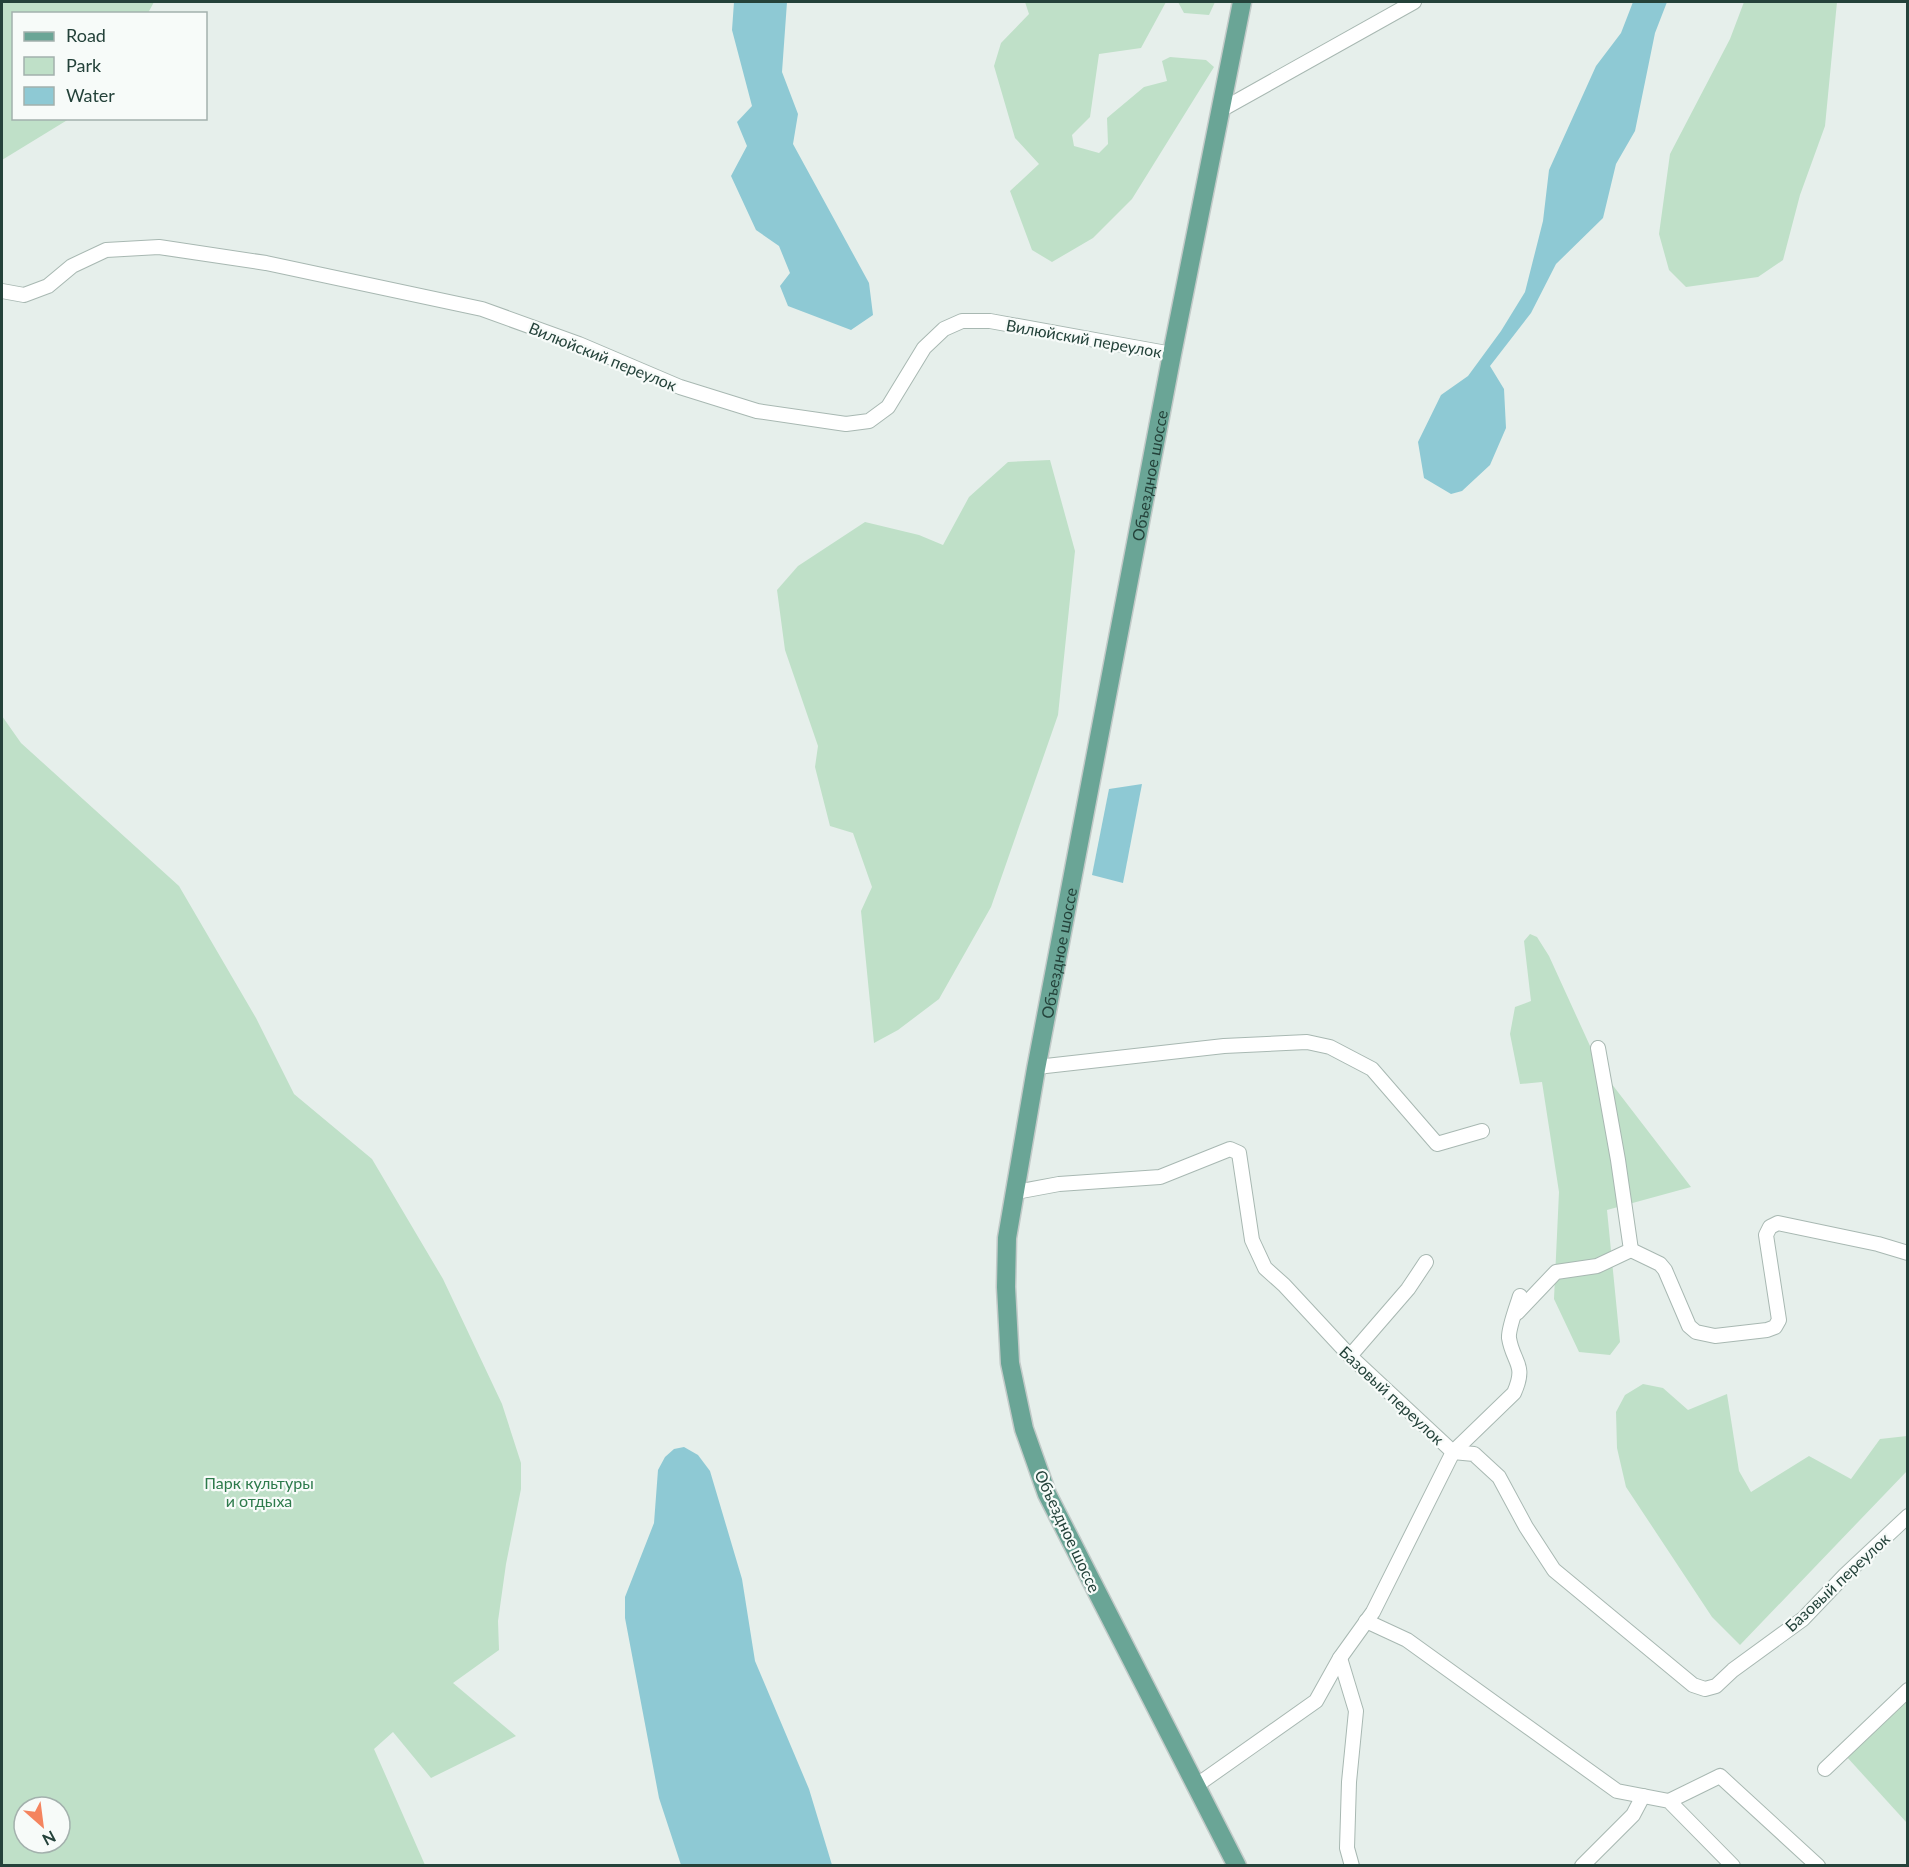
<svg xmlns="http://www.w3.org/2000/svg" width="1909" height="1867" font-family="Lato,sans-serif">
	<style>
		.green { fill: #bfe0c8; fill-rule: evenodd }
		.water { fill: #8ec9d4 }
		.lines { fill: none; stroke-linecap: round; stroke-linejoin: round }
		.minor-casing { stroke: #a8b8b2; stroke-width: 16 }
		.major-casing { stroke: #c2cac8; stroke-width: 21 }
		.minor { stroke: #fff; stroke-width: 14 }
		.major { stroke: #6aa596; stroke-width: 18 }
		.labels { text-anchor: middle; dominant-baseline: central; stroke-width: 4.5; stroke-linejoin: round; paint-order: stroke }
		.street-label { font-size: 16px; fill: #24423a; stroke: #f7fbf9 }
		.park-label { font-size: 16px; fill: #2d7a4b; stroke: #f7fbf9 }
	</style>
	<rect width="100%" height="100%" fill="#e6efeb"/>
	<g class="green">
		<polygon points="2,2 154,2 148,13 14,14 14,118 69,119 2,160"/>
		<polygon points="1025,2 1166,2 1141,48 1099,54 1090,117 1072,135 1074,146 1099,153 1108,144 1107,118 1144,87 1167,81 1162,61 1170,57 1206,60 1214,67 1132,199 1093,238 1052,262 1032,250 1010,191 1039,164 1015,138 994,66 1001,43 1029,14"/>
		<polygon points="1178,2 1215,2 1209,15 1184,13"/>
		<polygon points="1744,2 1837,2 1825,126 1800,195 1783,260 1758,277 1686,287 1669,270 1659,234 1670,154 1730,39"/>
		<polygon points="1050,460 1075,551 1058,715 991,907 939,999 898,1030 874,1043 861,911 872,887 853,833 830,826 815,767 818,746 785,650 777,590 798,566 865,522 919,535 943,545 969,497 1008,462"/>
		<path d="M2 716 21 743 179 886 256 1018 294 1094 372 1159 443 1279 502 1404 521 1463V1489L506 1564 498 1621 499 1650 453 1683 516 1736 431 1778 393 1732 374 1749 425 1865H2ZM24 1807H60V1843H24Z"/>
		<polygon points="1530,934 1537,937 1549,956 1601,1070 1691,1187 1607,1210 1620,1342 1610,1355 1579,1352 1554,1299 1559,1192 1542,1082 1520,1084 1510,1034 1515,1007 1531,1001 1524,941"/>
		<polygon points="1643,1384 1663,1388 1688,1410 1727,1394 1739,1471 1751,1492 1809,1456 1851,1479 1880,1439 1907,1436 1907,1471 1740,1645 1712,1617 1626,1487 1617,1448 1616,1412 1625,1395"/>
		<polygon points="1907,1698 1907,1823 1846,1756"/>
	</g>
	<g class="water">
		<polygon points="734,2 787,2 782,72 798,114 793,144 869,283 873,315 851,330 788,306 780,286 790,273 779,246 756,230 731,176 747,146 737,122 752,106 732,30"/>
		<polygon points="1633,2 1667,2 1655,33 1635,131 1616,164 1603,218 1556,264 1531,313 1490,366 1504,389 1506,428 1490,465 1462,491 1451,494 1424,478 1418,442 1441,395 1468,376 1501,331 1525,292 1543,221 1549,170 1596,66 1621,33"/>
		<polygon points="1142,784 1123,883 1092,875 1109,789"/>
		<polygon points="684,1447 698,1455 710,1471 742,1579 755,1661 809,1789 832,1865 681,1865 659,1798 625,1618 625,1597 654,1523 658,1470 665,1457 674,1449"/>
	</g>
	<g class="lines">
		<defs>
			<g id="minor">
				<polyline points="1221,110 1414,2"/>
				<polyline points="2,291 24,295 48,286 72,266 106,250 159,247 266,263 482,309 579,344 680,387 757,411 846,424 869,421 888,407 924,348 944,329 962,321 990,321 1172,354"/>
				<polyline points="1037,1067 1224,1046 1307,1042 1330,1047 1372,1069 1437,1144 1482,1131"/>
				<polyline points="1016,1192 1059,1184 1160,1177 1230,1149 1239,1153 1252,1240 1265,1268 1284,1285 1350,1356 1453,1452 1474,1454 1499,1477 1526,1527 1554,1570 1693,1685 1705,1689 1716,1686 1733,1670 1803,1619 1845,1575 1908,1516"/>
				<polyline points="1631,1250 1660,1264 1665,1270 1689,1326 1696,1332 1715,1336 1767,1330 1775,1327 1779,1320 1766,1235 1770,1227 1778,1223 1878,1244 1908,1253"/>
				<polyline points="1517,1313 1556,1272 1597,1266 1631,1250 1618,1160 1598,1048"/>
				<polyline points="1350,1356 1408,1289 1426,1262"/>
				<polyline points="1366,1621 1407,1640 1617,1791 1669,1801 1733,1866"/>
				<polyline points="1340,1658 1356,1711 1349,1782 1347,1848 1352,1866"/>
				<polyline points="1825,1769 1908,1690"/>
				<path d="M1197 1785 1316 1701 1340 1658 1373 1612 1453 1452 1514 1393C1527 1364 1513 1363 1509 1338 1508 1329 1517 1306 1520 1296"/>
				<polyline points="1669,1801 1720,1776 1818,1866"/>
				<polyline points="1582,1866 1633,1815 1643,1796"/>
			</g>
			<g id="major">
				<path id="s1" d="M1237 1866 1047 1494 1024 1429 1010 1363 1006 1287 1007 1238 1036 1069 1172 354 1242 2"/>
			</g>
		</defs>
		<use href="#minor" class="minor-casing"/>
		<use href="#major" class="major-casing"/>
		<use href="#minor" class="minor"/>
		<use href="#major" class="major"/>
	</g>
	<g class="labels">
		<g class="street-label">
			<text transform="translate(1084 338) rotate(10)">Вилюйский переулок</text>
			<text transform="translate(603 356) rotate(22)">Вилюйский переулок</text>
			<text stroke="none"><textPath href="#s1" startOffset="1455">Объездное шоссе</textPath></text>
			<text stroke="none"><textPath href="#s1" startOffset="969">Объездное шоссе</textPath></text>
			<text transform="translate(1392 1395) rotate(43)">Базовый переулок</text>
			<text transform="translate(1068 1531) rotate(65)">Объездное шоссе</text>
			<text transform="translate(1837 1582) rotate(-43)">Базовый переулок</text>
		</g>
		<g class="park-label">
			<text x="259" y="1482">Парк культуры<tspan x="259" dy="18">и отдыха</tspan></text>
		</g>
	</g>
	<rect width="1909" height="1867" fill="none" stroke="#24423a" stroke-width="6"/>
	<rect x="12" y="12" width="195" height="108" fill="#f7fbf9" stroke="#a3b1ad" stroke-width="1.5"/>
	<rect x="24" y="32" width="30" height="9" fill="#6aa596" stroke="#a3b1ad" stroke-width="1.5"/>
	<text x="66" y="42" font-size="18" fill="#24423a">Road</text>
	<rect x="24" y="57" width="30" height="18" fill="#bfe0c8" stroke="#a3b1ad" stroke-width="1.5"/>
	<text x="66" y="72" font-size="18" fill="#24423a">Park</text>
	<rect x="24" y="87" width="30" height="18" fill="#8ec9d4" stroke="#a3b1ad" stroke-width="1.5"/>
	<text x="66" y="102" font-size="18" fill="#24423a">Water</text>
	<g transform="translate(42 1825) rotate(152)"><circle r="28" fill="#f7fbf9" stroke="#a3b1ad" stroke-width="1.5"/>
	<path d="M0-4.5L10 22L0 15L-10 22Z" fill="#f4845f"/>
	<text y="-9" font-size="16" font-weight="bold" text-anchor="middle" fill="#24423a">N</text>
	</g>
</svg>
